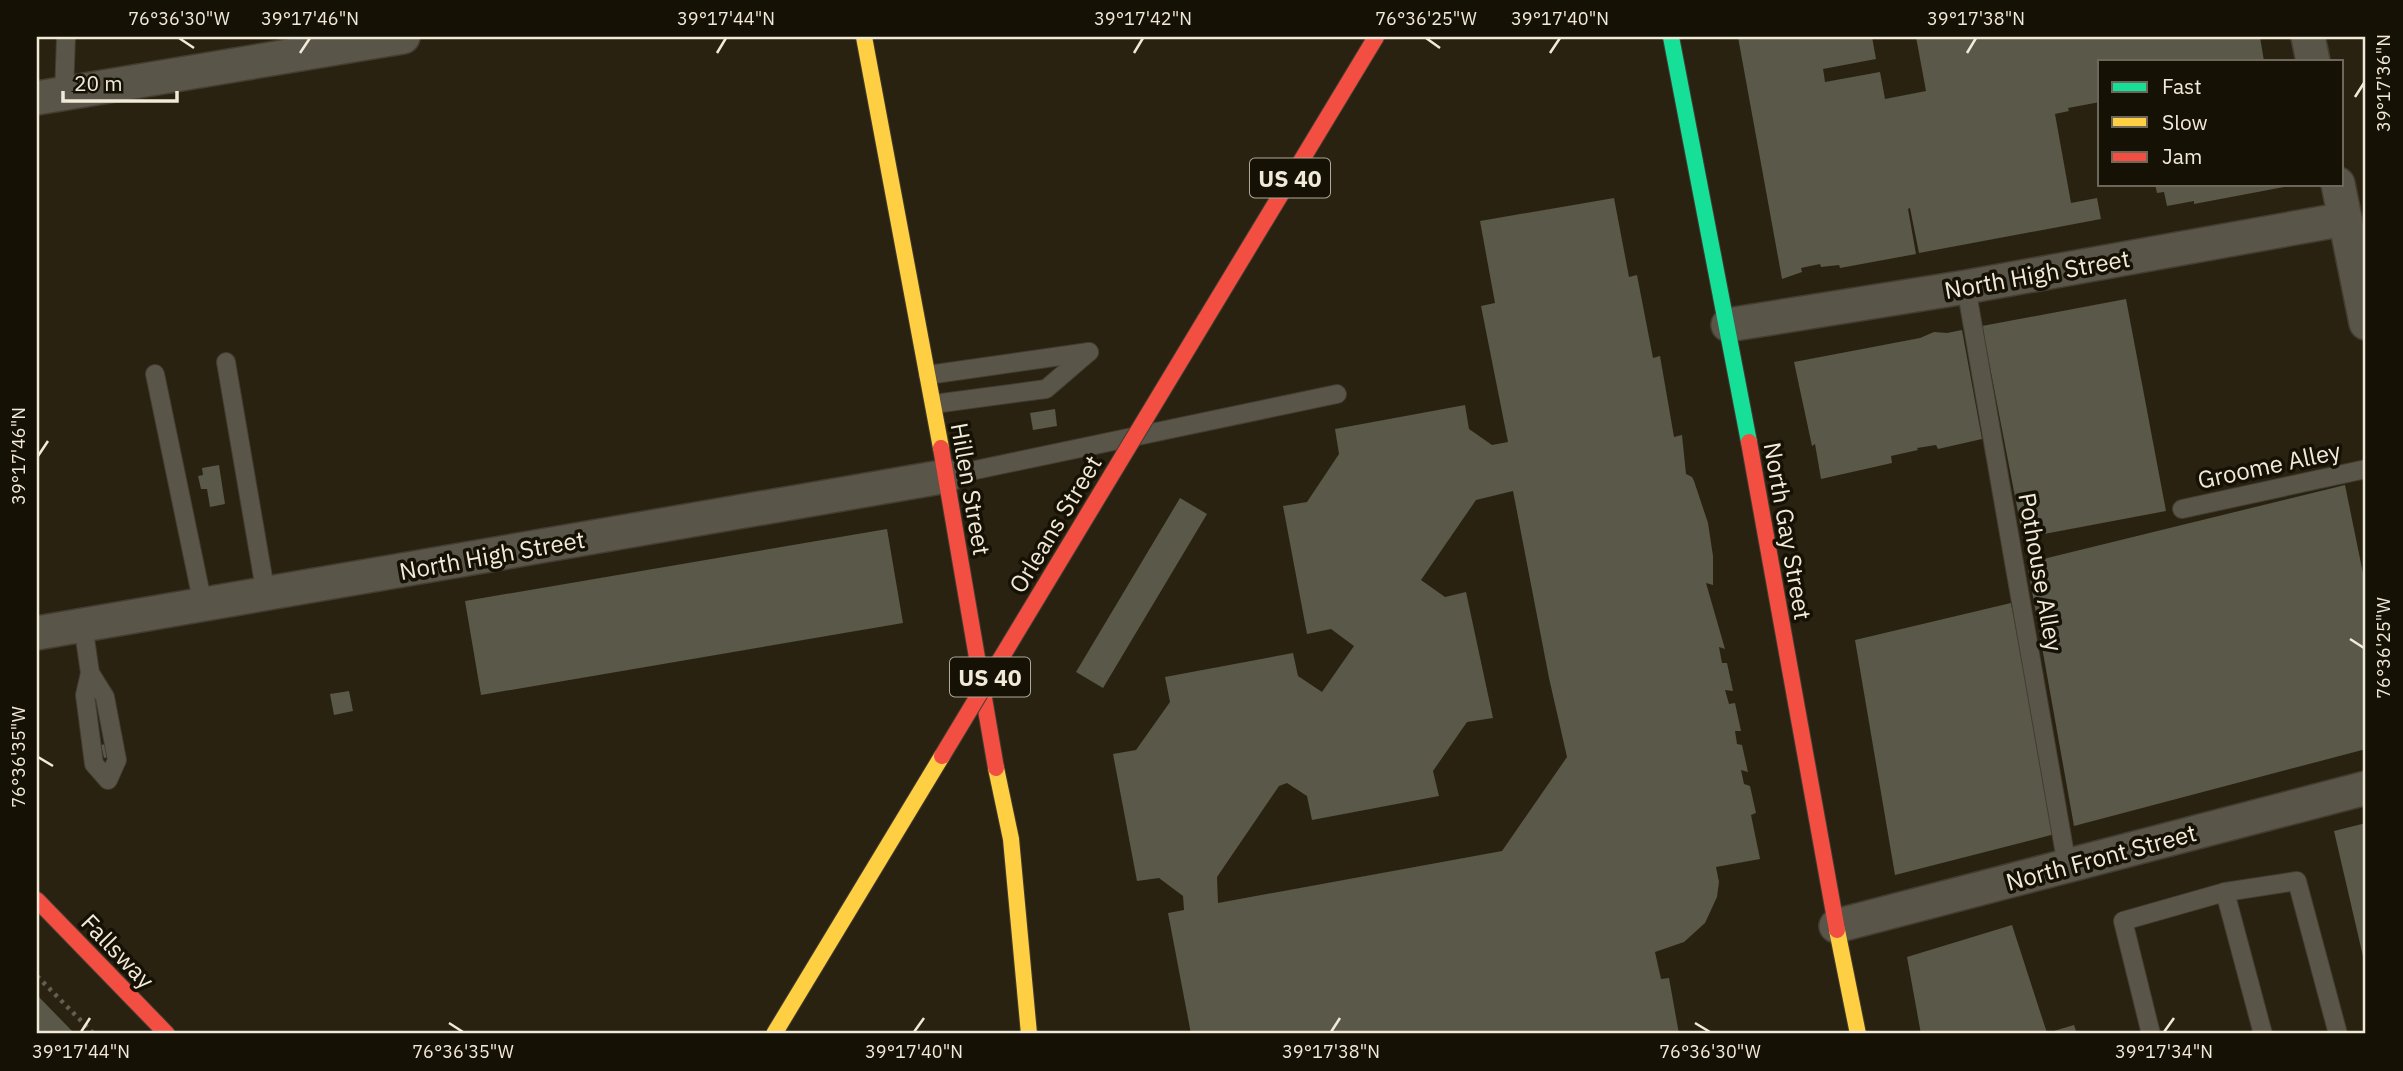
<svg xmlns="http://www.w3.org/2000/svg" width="2403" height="1071" font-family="'IBM Plex Sans',sans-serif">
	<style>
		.building { fill: #5a5849; fill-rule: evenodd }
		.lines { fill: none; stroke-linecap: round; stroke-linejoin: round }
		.lane-casing { stroke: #433d31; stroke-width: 20 }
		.street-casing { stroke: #433d31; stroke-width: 36 }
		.fast-casing { stroke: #433d31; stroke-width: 18 }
		.slow-casing { stroke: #433d31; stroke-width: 18 }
		.jam-casing { stroke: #433d31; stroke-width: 18 }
		.path { stroke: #625e52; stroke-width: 4.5; stroke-dasharray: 3.5 5; stroke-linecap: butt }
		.lane { stroke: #5a5549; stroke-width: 18 }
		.street { stroke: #5a5549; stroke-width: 33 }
		.fast { stroke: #16e098; stroke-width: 16 }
		.slow { stroke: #ffcf43; stroke-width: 16 }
		.jam { stroke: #f24e42; stroke-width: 16 }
		.slow-bridge-casing { stroke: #433d31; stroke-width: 18; stroke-linecap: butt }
		.jam-bridge-casing { stroke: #433d31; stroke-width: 18; stroke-linecap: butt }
		.slow-bridge { stroke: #ffcf43; stroke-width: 16 }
		.jam-bridge { stroke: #f24e42; stroke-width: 16 }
		.ticks { fill: none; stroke: #f2ead9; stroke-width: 2.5 }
		.labels { text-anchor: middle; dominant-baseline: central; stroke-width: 7; stroke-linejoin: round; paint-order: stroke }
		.shield { fill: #161105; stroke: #b0a999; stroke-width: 2 }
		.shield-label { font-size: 23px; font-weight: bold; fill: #f2ead9 }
		.street-label { font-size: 24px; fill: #f2ead9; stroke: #161105 }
		.neatline { fill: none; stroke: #f2ead9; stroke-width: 2.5 }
		.ticks-label { font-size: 18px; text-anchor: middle; fill: #f2ead9 }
	</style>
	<rect width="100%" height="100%" fill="#292211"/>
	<g class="building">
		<polygon points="1738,37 1872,37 1876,59 1823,69 1824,75 1825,82 1880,72 1885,99 1926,91 1916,37 2260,37 2264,61 2100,61 2100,102 2068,108 2069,111 2055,114 2071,203 2097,198 2101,219 1919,253 1910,208 1908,209 1916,254 1840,268 1839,265 1821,267 1820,264 1801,268 1802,272 1782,279"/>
		<polygon points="2155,184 2289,184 2289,186 2194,204 2194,201 2167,206 2164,192 2157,193"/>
		<path d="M1614 198 1629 277 1637 275 1653 358 1660 356 1674 437 1682 435 1686 474 1692 477 1694 481 1708 523 1713 556V585L1706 583 1725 649 1719 647 1722 663H1727L1733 691 1725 690 1729 704 1735 703 1741 731H1735L1737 744 1742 745 1748 772 1741 770 1744 784 1750 786 1756 813 1751 815 1760 859 1716 867 1719 882 1717 897 1705 923 1684 942 1655 952 1661 979 1669 978 1679 1034H1191L1168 913 1184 910 1183 896 1159 878 1137 881 1113 754 1136 750 1170 702 1165 677 1293 653 1298 676 1322 692 1354 646 1331 629 1307 634 1283 506 1307 502 1339 454 1335 429 1465 405 1469 429 1492 445 1508 442 1481 306 1495 303 1480 221ZM1513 491 1549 678 1567 757 1502 851 1218 903 1217 877 1279 786 1287 783 1307 796 1312 820 1439 796 1433 771 1467 722 1493 718 1466 592 1445 597 1421 580 1476 500Z"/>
		<polygon points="2126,299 2166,511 2023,538 1982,326"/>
		<polygon points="1962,330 1982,439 1938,449 1936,445 1917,448 1918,450 1891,456 1892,463 1821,479 1815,444 1812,446 1794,362 1920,338 1934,332 1947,333"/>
		<polygon points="1055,409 1057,426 1033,430 1030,413"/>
		<polygon points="219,465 225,504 210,507 207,489 201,489 198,476 203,475 202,468"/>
		<polygon points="2345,485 2366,588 2366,749 2074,826 2027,563"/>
		<polygon points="1180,498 1207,514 1103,688 1076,672"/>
		<polygon points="887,529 903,623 481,695 465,601"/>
		<polygon points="2011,603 2055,834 1895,875 1855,640"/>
		<polygon points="349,691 353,711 334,715 330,694"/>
		<polygon points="109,743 112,756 104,758 101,745"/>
		<polygon points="2366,823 2366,965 2365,965 2334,831"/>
		<polygon points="2012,925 2047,1033 2074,1025 2077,1034 1921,1034 1907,957"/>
		<polygon points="37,995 75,1034 37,1034"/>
	</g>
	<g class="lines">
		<defs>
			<g id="lane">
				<polyline points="64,94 66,37"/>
				<polyline points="1966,287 2067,866"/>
				<polyline points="226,362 266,595"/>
				<polyline points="155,374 203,605"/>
				<polyline points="928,375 1089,352"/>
				<polyline points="934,404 1046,389 1089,352"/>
				<polyline points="947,476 1337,394"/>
				<polyline points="2182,509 2366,469"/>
				<polyline points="83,625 90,673 105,697 117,760 108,780 94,764 85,695 90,673"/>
				<polyline points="2225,892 2297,881 2338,1034"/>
				<polyline points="2151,1034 2123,921 2225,892 2263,1034"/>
			</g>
			<g id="street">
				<polyline points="2308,37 2313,61"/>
				<polyline points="37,98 403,37"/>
				<polyline points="2338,184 2366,323"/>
				<polyline points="1728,325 1966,287 2345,219"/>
				<polyline points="37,633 947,476"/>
				<polyline points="1836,926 2366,788"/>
			</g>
			<polyline id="fast" points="1671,37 1749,442"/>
			<g id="slow">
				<polyline points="864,37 941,448"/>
				<polyline points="996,768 1011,839 1029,1034"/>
				<polyline points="1837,930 1858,1034"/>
			</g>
			<g id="jam">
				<polyline points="1205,320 1376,37"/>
				<polyline points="1749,442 1837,930"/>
				<polyline points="941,448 996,768"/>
				<polyline points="37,900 167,1034"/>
			</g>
		</defs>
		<use href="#lane" class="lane-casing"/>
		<use href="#street" class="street-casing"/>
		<use href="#fast" class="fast-casing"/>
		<use href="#slow" class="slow-casing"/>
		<use href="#jam" class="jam-casing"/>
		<polyline class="path" points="37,976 94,1034"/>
		<use href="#lane" class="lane"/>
		<use href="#street" class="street"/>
		<use href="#fast" class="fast"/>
		<use href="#slow" class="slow"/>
		<use href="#jam" class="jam"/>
		<defs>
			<polyline id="slow-bridge" points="774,1034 942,756"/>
			<polyline id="jam-bridge" points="942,756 1205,320"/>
		</defs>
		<use href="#slow-bridge" class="slow-bridge-casing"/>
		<use href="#jam-bridge" class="jam-bridge-casing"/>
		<use href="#slow-bridge" class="slow-bridge"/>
		<use href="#jam-bridge" class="jam-bridge"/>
	</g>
	<path class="ticks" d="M179 38 194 48M1426 38 1440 48M300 53 310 38M717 53 726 38M1134 53 1143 38M1550 53 1560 38M1967 53 1976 38M2355 97 2364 83M38 456 48 441M2350 639 2364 648M38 757 53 766M449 1023 463 1032M1695 1023 1710 1032M81 1032 90 1018M914 1032 924 1018M1331 1032 1340 1018M2164 1032 2174 1018"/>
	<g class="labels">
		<g class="shield">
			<rect x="1250" y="158.5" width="80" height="39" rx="5"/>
			<rect x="950" y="657.5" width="80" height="39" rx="5"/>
		</g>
		<g class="shield-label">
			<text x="1290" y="178">US 40</text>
			<text x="990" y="677">US 40</text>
		</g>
		<g class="street-label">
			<text transform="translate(2037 274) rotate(-10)">North High Street</text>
			<text transform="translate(2269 465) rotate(-12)">Groome Alley</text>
			<text transform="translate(971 489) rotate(80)">Hillen Street</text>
			<text transform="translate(1055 524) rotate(-59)">Orleans Street</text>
			<text transform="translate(1788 531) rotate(80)">North Gay Street</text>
			<text transform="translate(492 555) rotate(-10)">North High Street</text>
			<text transform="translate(2041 572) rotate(80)">Pothouse Alley</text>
			<text transform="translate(2101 857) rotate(-15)">North Front Street</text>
			<text transform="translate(118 951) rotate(46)">Fallsway</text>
		</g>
	</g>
	<rect width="2403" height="1071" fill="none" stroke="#161105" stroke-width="77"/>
	<rect x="2098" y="60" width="245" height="126" fill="#161105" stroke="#6e685a" stroke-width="2"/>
	<rect x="2112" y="82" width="35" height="10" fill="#16e098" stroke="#6e685a" stroke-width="2"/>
	<text x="2162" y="94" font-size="21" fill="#f2ead9">Fast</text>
	<rect x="2112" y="117" width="35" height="10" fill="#ffcf43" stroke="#6e685a" stroke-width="2"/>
	<text x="2162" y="130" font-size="21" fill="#f2ead9">Slow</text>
	<rect x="2112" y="152" width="35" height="10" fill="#f24e42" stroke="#6e685a" stroke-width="2"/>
	<text x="2162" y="164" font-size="21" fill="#f2ead9">Jam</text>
	<path d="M63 91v10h114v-10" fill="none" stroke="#f2ead9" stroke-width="3.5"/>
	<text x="74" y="91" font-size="21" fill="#f2ead9" stroke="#161105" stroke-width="5" paint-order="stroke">20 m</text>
	<rect x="38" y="38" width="2326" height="994" class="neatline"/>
	<g class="ticks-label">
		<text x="179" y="25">76°36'30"W</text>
		<text x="310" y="25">39°17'46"N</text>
		<text x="726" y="25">39°17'44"N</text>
		<text x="1143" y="25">39°17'42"N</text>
		<text x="1426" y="25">76°36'25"W</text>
		<text x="1560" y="25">39°17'40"N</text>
		<text x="1976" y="25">39°17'38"N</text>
		<text transform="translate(2384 83) rotate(-90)" y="6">39°17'36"N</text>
		<text transform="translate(19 456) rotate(-90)" y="6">39°17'46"N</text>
		<text transform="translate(2384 648) rotate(-90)" y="6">76°36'25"W</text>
		<text transform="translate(19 757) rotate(-90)" y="6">76°36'35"W</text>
		<text x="81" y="1058">39°17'44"N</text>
		<text x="463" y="1058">76°36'35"W</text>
		<text x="914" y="1058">39°17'40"N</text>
		<text x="1331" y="1058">39°17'38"N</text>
		<text x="1710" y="1058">76°36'30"W</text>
		<text x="2164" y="1058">39°17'34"N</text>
	</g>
</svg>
